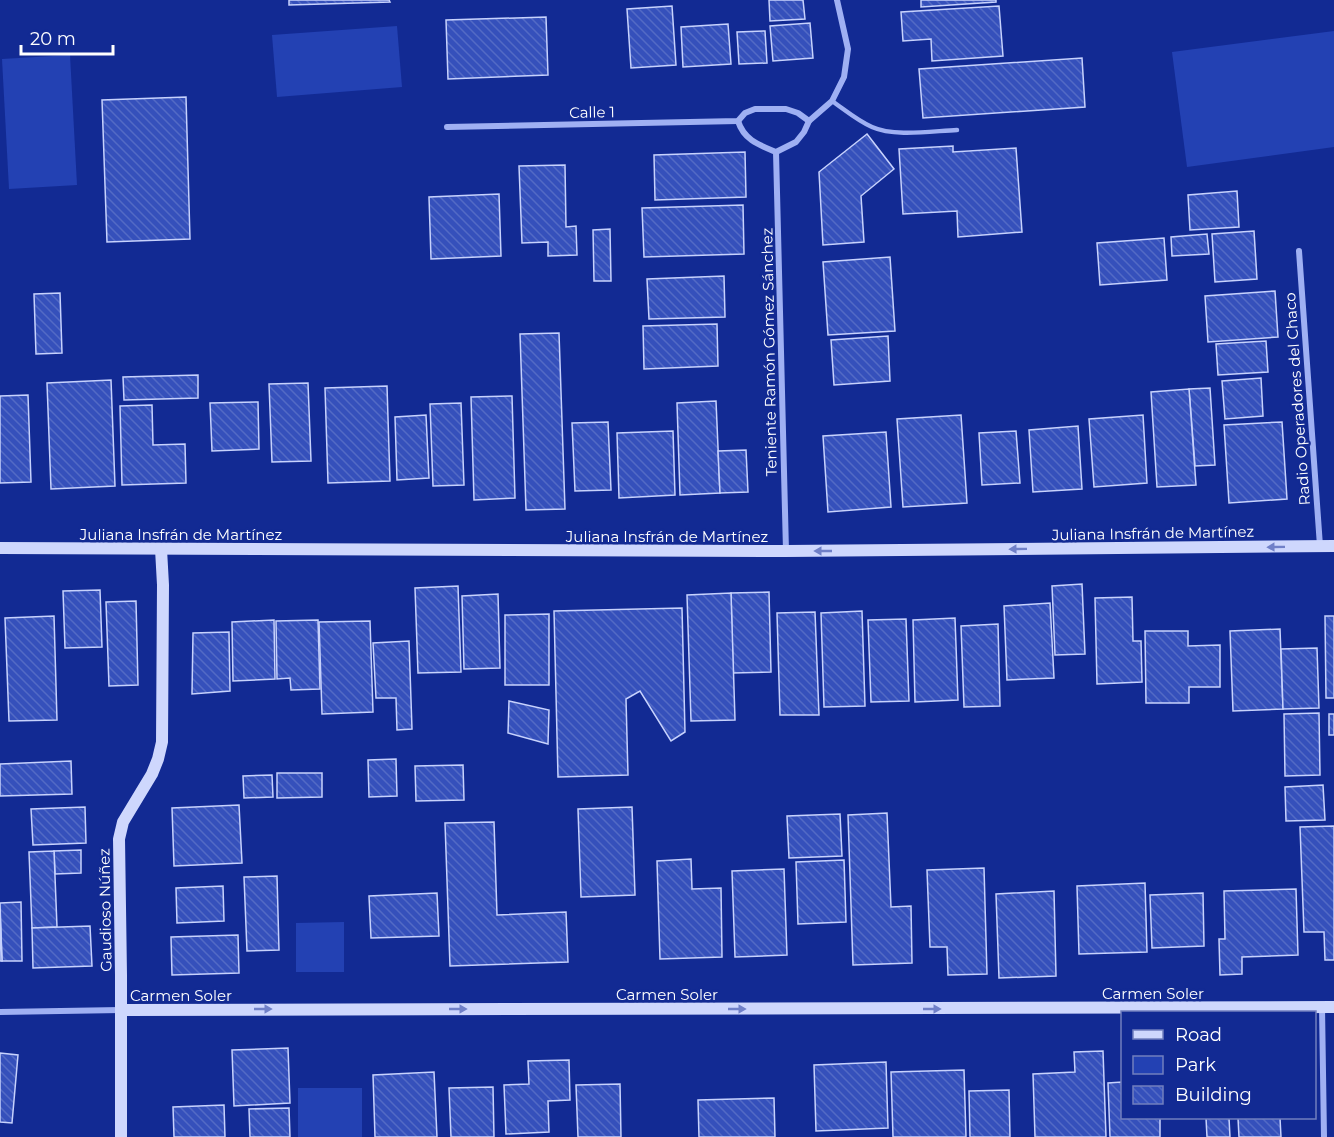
<svg xmlns="http://www.w3.org/2000/svg" width="1334" height="1137" font-family="Montserrat,sans-serif">
	<style>
		.green { fill: #2341b3 }
		.building { fill: url(#building-back-hatch); stroke: #c7d2fd; stroke-width: 1.5 }
		.lines { fill: none; stroke-linecap: round; stroke-linejoin: round }
		.lane { stroke: #9fb0f3; stroke-width: 4.5 }
		.street { stroke: #9fb0f3; stroke-width: 6 }
		.secondary { stroke: #ced7fd; stroke-width: 12 }
		.oneway { fill: #7080c8 }
		.labels { text-anchor: middle; dominant-baseline: central; stroke-width: 4.5; stroke-linejoin: round; paint-order: stroke }
		.street-label { font-size: 15px; fill: #fff; stroke: #122a93 }
	</style>
	<defs>
		<pattern id="building-back-hatch" width="6" height="6" patternUnits="userSpaceOnUse" patternTransform="scale(1.5)"><rect width="6" height="6" fill="#3550bb"/><path d="M-1 5l2 2M0 0l6 6M5-1l2 2" fill="none" stroke="#536ac5"/></pattern>
	</defs>
	<rect width="100%" height="100%" fill="#122a93"/>
	<g class="green">
		<polygon points="397,26 402,87 277,97 272,35"/>
		<polygon points="1334,31 1334,147 1187,167 1172,52"/>
		<polygon points="70,55 77,185 9,189 2,59"/>
		<polygon points="344,922 344,972 296,972 296,923"/>
		<rect x="298" y="1088" width="64" height="49"/>
	</g>
	<g class="building">
		<polygon points="289,0 389,0 390,2 289,5"/>
		<polygon points="769,0 803,0 805,19 770,21"/>
		<polygon points="921,0 996,0 996,2 921,7"/>
		<polygon points="672,6 676,65 631,68 627,9"/>
		<polygon points="999,6 1003,56 932,61 931,39 903,41 901,12"/>
		<polygon points="546,17 548,75 448,79 446,20"/>
		<polygon points="810,23 813,58 773,61 770,26"/>
		<polygon points="728,24 731,64 683,67 681,27"/>
		<polygon points="765,31 767,63 739,64 737,32"/>
		<polygon points="1082,58 1085,107 923,118 919,69"/>
		<polygon points="186,97 190,239 107,242 102,100"/>
		<polygon points="867,134 894,169 861,196 864,242 823,245 819,172"/>
		<polygon points="953,146 953,152 1016,148 1022,232 958,237 957,211 903,214 899,149"/>
		<polygon points="745,152 746,197 655,200 654,155"/>
		<polygon points="565,165 566,227 576,226 577,255 548,256 548,242 522,243 519,166"/>
		<polygon points="1237,191 1239,227 1190,230 1188,195"/>
		<polygon points="499,194 501,256 431,259 429,197"/>
		<polygon points="743,205 744,254 644,257 642,208"/>
		<polygon points="610,229 611,281 594,281 593,230"/>
		<polygon points="1254,231 1257,279 1215,282 1212,234"/>
		<polygon points="1207,234 1209,254 1172,256 1171,237"/>
		<polygon points="1164,238 1167,280 1100,285 1097,243"/>
		<polygon points="890,257 895,331 828,335 823,262"/>
		<polygon points="724,276 725,317 649,319 647,279"/>
		<polygon points="1275,291 1278,337 1208,342 1205,296"/>
		<polygon points="60,293 62,353 36,354 34,294"/>
		<polygon points="717,324 718,366 644,369 643,326"/>
		<polygon points="559,333 565,509 526,510 520,334"/>
		<polygon points="888,336 890,381 834,385 831,340"/>
		<polygon points="1266,341 1268,372 1218,375 1216,344"/>
		<polygon points="198,375 198,398 124,400 123,377"/>
		<polygon points="1261,378 1263,416 1225,419 1222,381"/>
		<polygon points="111,380 115,486 51,489 47,383"/>
		<polygon points="308,383 311,461 272,462 269,384"/>
		<polygon points="387,386 390,481 328,483 325,388"/>
		<polygon points="1210,388 1215,465 1195,466 1189,389"/>
		<polygon points="1189,389 1196,485 1157,487 1151,392"/>
		<polygon points="28,395 31,482 0,483 0,396"/>
		<polygon points="512,396 515,498 474,500 471,397"/>
		<polygon points="716,401 720,493 680,495 677,403"/>
		<polygon points="258,402 259,449 212,451 210,403"/>
		<polygon points="461,403 464,485 433,486 430,404"/>
		<polygon points="152,405 153,445 185,444 186,483 122,485 120,406"/>
		<polygon points="426,415 429,478 397,480 395,417"/>
		<polygon points="961,415 967,503 903,507 897,419"/>
		<polygon points="1143,415 1147,483 1094,487 1089,419"/>
		<polygon points="608,422 611,490 575,491 572,423"/>
		<polygon points="1282,422 1287,499 1229,503 1224,425"/>
		<polygon points="1078,426 1082,489 1033,492 1029,430"/>
		<polygon points="673,431 675,495 619,498 617,433"/>
		<polygon points="1016,431 1020,483 982,485 979,433"/>
		<polygon points="886,432 891,507 828,512 823,436"/>
		<polygon points="746,450 748,492 720,493 718,451"/>
		<polygon points="1082,584 1085,654 1055,655 1052,586"/>
		<polygon points="458,586 461,672 418,673 415,588"/>
		<polygon points="100,590 102,647 65,648 63,591"/>
		<polygon points="769,592 771,672 733,673 731,593"/>
		<polygon points="731,593 735,720 691,721 687,595"/>
		<polygon points="498,594 500,668 464,669 462,596"/>
		<polygon points="1132,597 1133,641 1141,641 1142,682 1097,684 1095,598"/>
		<polygon points="136,601 138,685 109,686 106,602"/>
		<polygon points="1050,603 1054,678 1007,680 1004,606"/>
		<polygon points="682,608 685,732 671,741 640,691 626,699 628,775 558,777 554,611"/>
		<polygon points="862,611 865,706 824,707 821,613"/>
		<polygon points="815,612 819,715 780,715 777,613"/>
		<polygon points="549,614 549,685 505,685 505,615"/>
		<polygon points="54,616 57,720 9,721 5,618"/>
		<polygon points="1325,616 1334,616 1334,698 1326,698"/>
		<polygon points="955,618 958,700 915,702 913,620"/>
		<polygon points="906,619 909,701 871,702 868,620"/>
		<polygon points="274,620 275,679 233,681 232,622"/>
		<polygon points="318,620 320,689 291,690 290,678 277,679 276,621"/>
		<polygon points="370,621 373,712 322,714 319,622"/>
		<polygon points="998,624 1000,706 964,707 961,626"/>
		<polygon points="1280,629 1283,709 1233,711 1230,631"/>
		<polygon points="1145,631 1188,631 1188,646 1220,645 1220,687 1189,687 1189,703 1146,703"/>
		<polygon points="229,632 230,691 192,694 193,633"/>
		<polygon points="409,641 412,729 397,730 396,698 376,698 373,643"/>
		<polygon points="1317,648 1319,708 1283,709 1281,649"/>
		<polygon points="509,701 549,710 548,744 508,733"/>
		<polygon points="1319,713 1320,775 1285,776 1284,714"/>
		<rect x="1329" y="714" width="5" height="21"/>
		<polygon points="396,759 397,796 369,797 368,760"/>
		<polygon points="71,761 72,794 0,796 0,764"/>
		<polygon points="463,765 464,800 416,801 415,766"/>
		<polygon points="277,773 322,773 322,797 277,798"/>
		<polygon points="272,775 273,797 244,798 243,776"/>
		<polygon points="1323,785 1325,820 1286,821 1285,787"/>
		<polygon points="239,805 242,863 174,866 172,808"/>
		<polygon points="85,807 86,843 33,845 31,809"/>
		<polygon points="632,807 635,895 581,897 578,809"/>
		<polygon points="887,813 891,907 911,906 912,963 853,965 848,815"/>
		<polygon points="840,814 842,856 789,858 787,816"/>
		<polygon points="494,822 497,915 566,912 568,962 450,966 445,823"/>
		<polygon points="1334,826 1334,960 1325,960 1324,932 1304,932 1300,827"/>
		<polygon points="81,850 81,873 55,874 54,851"/>
		<polygon points="54,851 57,927 32,928 29,852"/>
		<polygon points="691,859 692,889 721,888 722,957 660,959 657,861"/>
		<polygon points="844,860 846,922 798,924 796,862"/>
		<polygon points="984,868 987,974 948,975 947,947 930,947 927,870"/>
		<polygon points="784,869 787,955 735,957 732,871"/>
		<polygon points="277,876 279,950 247,951 244,877"/>
		<polygon points="1145,883 1147,952 1079,954 1077,886"/>
		<polygon points="223,886 224,921 177,923 176,888"/>
		<polygon points="1296,889 1298,955 1242,957 1242,974 1220,975 1219,939 1225,939 1224,891"/>
		<polygon points="1054,891 1056,976 999,978 996,894"/>
		<polygon points="437,893 439,936 371,938 369,896"/>
		<polygon points="1203,893 1204,946 1152,948 1150,895"/>
		<polygon points="21,902 22,961 2,961 0,903"/>
		<polygon points="0,912 2,961 0,961"/>
		<polygon points="90,926 92,966 33,968 32,928"/>
		<polygon points="238,935 239,973 172,975 171,937"/>
		<polygon points="288,1048 290,1103 234,1106 232,1050"/>
		<polygon points="1103,1051 1106,1137 1035,1137 1033,1074 1075,1072 1074,1052"/>
		<polygon points="0,1053 18,1055 12,1123 0,1122"/>
		<polygon points="569,1060 570,1100 548,1101 549,1132 506,1134 504,1085 529,1084 528,1061"/>
		<polygon points="886,1062 888,1128 816,1131 814,1065"/>
		<polygon points="964,1070 966,1137 893,1137 891,1072"/>
		<polygon points="434,1072 437,1137 375,1137 373,1075"/>
		<polygon points="1122,1082 1122,1118 1160,1118 1160,1137 1110,1137 1108,1083"/>
		<polygon points="620,1084 621,1137 578,1137 576,1085"/>
		<polygon points="493,1087 494,1137 451,1137 449,1088"/>
		<polygon points="1009,1090 1010,1137 970,1137 969,1091"/>
		<polygon points="774,1098 775,1137 699,1137 698,1100"/>
		<polygon points="224,1105 225,1137 174,1137 173,1107"/>
		<polygon points="289,1108 290,1137 250,1137 249,1109"/>
		<polygon points="1206,1118 1229,1118 1230,1137 1207,1137"/>
		<polygon points="1238,1118 1280,1118 1281,1137 1239,1137"/>
	</g>
	<g class="lines">
		<path class="lane" d="M832 101C845 110 858 121 872 127 894 137 932 131 957 130"/>
		<g class="street">
			<path d="M738 121C744 140 759 145 776 152L796 142 804 132 809 121 832 101 844 77 848 49 837 0"/>
			<polyline points="447,127 738,121 745,113 755,109 786,109 798,113 809,121"/>
			<polyline points="776,152 786,551"/>
			<polyline points="1299,251 1320,546"/>
			<polyline points="1322,1007 1324,1137"/>
			<polyline points="0,1012 121,1010"/>
		</g>
		<g class="secondary">
			<polyline points="0,548 786,551 1334,546"/>
			<polyline points="121,1010 1334,1007"/>
			<polyline points="121,1137 121,975 119,839 123,822 152,774 158,759 162,742 163,585 161,549"/>
		</g>
	</g>
	<defs><path id="oneway-solid" d="M-6-.8H1V-3.2L6.5 0L1 3.2V.8H-6Z" transform="scale(1.5)"/></defs>
	<g class="oneway">
		<use href="#oneway-solid" transform="translate(1276 547) rotate(179)"/>
		<use href="#oneway-solid" transform="translate(1018 549) rotate(179)"/>
		<use href="#oneway-solid" transform="translate(823 551) rotate(180)"/>
		<use href="#oneway-solid" transform="translate(263 1009)"/>
		<use href="#oneway-solid" transform="translate(458 1009)"/>
		<use href="#oneway-solid" transform="translate(737 1009)"/>
		<use href="#oneway-solid" transform="translate(932 1009)"/>
	</g>
	<g class="labels">
		<g class="street-label">
			<text transform="translate(592 112) rotate(-1)">Calle 1</text>
			<text transform="translate(769 352) rotate(-91)">Teniente Ramón Gómez Sánchez</text>
			<text transform="translate(1297 399) rotate(-94)">Radio Operadores del Chaco</text>
			<text transform="translate(1153 533) rotate(-1)">Juliana Insfrán de Martínez</text>
			<text x="181" y="534">Juliana Insfrán de Martínez</text>
			<text x="667" y="536">Juliana Insfrán de Martínez</text>
			<text transform="translate(105 910) rotate(-91)">Gaudioso Núñez</text>
			<text x="1153" y="993">Carmen Soler</text>
			<text x="667" y="994">Carmen Soler</text>
			<text x="181" y="995">Carmen Soler</text>
		</g>
	</g>
	<rect x="1121" y="1011" width="195" height="108" fill="#122a93" stroke="#717fbe" stroke-width="1.5"/>
	<rect x="1133" y="1030" width="30" height="9" fill="#ced7fd" stroke="#717fbe" stroke-width="1.5"/>
	<text x="1175" y="1041" font-size="18" fill="#ffffff">Road</text>
	<rect x="1133" y="1056" width="30" height="18" fill="#2341b3" stroke="#717fbe" stroke-width="1.5"/>
	<text x="1175" y="1071" font-size="18" fill="#ffffff">Park</text>
	<rect x="1133" y="1086" width="30" height="18" fill="url(#building-back-hatch)" stroke="#717fbe" stroke-width="1.5"/>
	<text x="1175" y="1101" font-size="18" fill="#ffffff">Building</text>
	<path d="M21 45v9h92v-9" fill="none" stroke="#ffffff" stroke-width="3"/>
	<text x="30" y="45" font-size="18" fill="#ffffff" stroke="#122a93" stroke-width="4.5" paint-order="stroke">20 m</text>
</svg>
